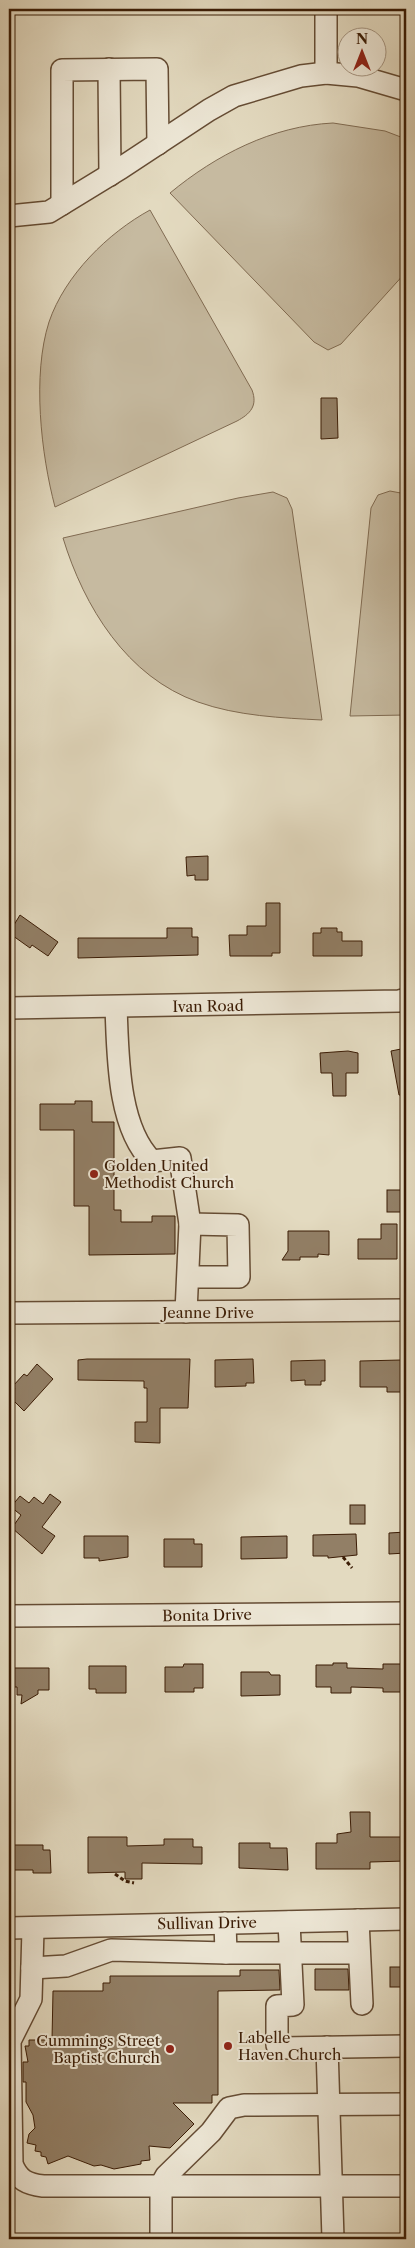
<svg xmlns="http://www.w3.org/2000/svg" width="415" height="2248" font-family="'Libre Caslon Text',serif">
	<style>
		.green { fill: #c6baa0; stroke: #806b52 }
		.building { fill: #927f66; stroke: #3b1c05 }
		.lines { fill: none; stroke-linecap: round; stroke-linejoin: round }
		.minor-casing { stroke: #654c34; stroke-width: 24 }
		.path { stroke: #3b1c05; stroke-width: 3; stroke-dasharray: 4 2.5; stroke-linecap: butt }
		.minor { stroke: #ede7d6; stroke-width: 21 }
		.poi-dot { fill: #8f2418; stroke: #ede7d6; stroke-width: 2 }
		.labels { text-anchor: middle; dominant-baseline: central; stroke-width: 4; stroke-linejoin: round; paint-order: stroke }
		.street-label { font-size: 15px; fill: #3b1c05; stroke: #ede7d6 }
		.poi-label { font-size: 15px; fill: #3b1c05; stroke: #ede7d6; text-anchor: start }
	</style>
	<rect width="100%" height="100%" fill="#e3dac0"/>
	<filter id="stains"><feTurbulence type="fractalNoise" baseFrequency=".004" numOctaves="4"/><feColorMatrix values="0 0 0 0 .2 0 0 0 0 .09 0 0 0 0 .02 0 0 0 .5 -.17"/></filter>
	<radialGradient id="worn" r=".72"><stop offset=".6" stop-color="#630" stop-opacity="0"/><stop offset="1" stop-color="#630" stop-opacity=".3"/></radialGradient>
	<g class="green">
		<path d="M333 123 385 131 406 139V272L341 344 328 350 314 342 170 193C216 155 272 126 333 123Z"/>
		<path d="M150 210 252 390C258 406 250 414 237 421L55 507C41 454 32 375 49 322 65 275 108 233 150 210Z"/>
		<polygon points="390,491 406,494 406,715 350,716 371,508 378,495"/>
		<path d="M273 492 287 498 292 509 322 720C282 718 237 716 198 702 127 677 84 607 63 538L238 498Z"/>
	</g>
	<g class="building">
		<polygon points="321,398 337,398 338,438 321,439"/>
		<polygon points="208,856 208,880 195,880 195,875 187,876 186,857"/>
		<polygon points="266,903 280,903 280,953 272,953 272,956 230,956 229,935 247,935 247,926 266,926"/>
		<polygon points="20,915 58,942 48,956 32,945 30,948 9,933"/>
		<polygon points="167,928 192,928 192,937 198,937 198,955 78,958 78,938 167,938"/>
		<polygon points="321,928 337,928 337,932 342,932 342,941 362,941 362,956 313,956 313,933 321,933"/>
		<polygon points="406,1048 406,1095 399,1095 391,1051"/>
		<polygon points="348,1051 358,1053 358,1073 346,1073 346,1096 333,1096 332,1073 321,1073 320,1053"/>
		<polygon points="75,1101 92,1101 92,1122 114,1122 114,1210 121,1210 121,1222 152,1222 152,1216 175,1216 175,1254 89,1255 89,1206 74,1206 74,1130 40,1130 40,1104 75,1104"/>
		<rect x="387" y="1190" width="18" height="22"/>
		<polygon points="381,1224 397,1224 397,1259 358,1259 358,1239 381,1239"/>
		<polygon points="288,1231 329,1231 329,1255 318,1254 318,1257 300,1257 300,1260 282,1260 288,1251"/>
		<polygon points="87,1359 190,1359 188,1408 160,1408 160,1443 135,1442 135,1422 147,1422 147,1388 144,1388 144,1381 78,1380 78,1360"/>
		<polygon points="253,1359 254,1383 246,1383 246,1386 215,1387 215,1360"/>
		<polygon points="325,1360 325,1381 321,1381 321,1385 305,1385 305,1380 291,1381 291,1361"/>
		<polygon points="401,1360 401,1392 387,1392 387,1387 360,1387 360,1361"/>
		<polygon points="37,1364 53,1379 24,1411 9,1396 15,1389 13,1386 24,1374 27,1376"/>
		<polygon points="50,1494 61,1502 42,1527 55,1536 42,1554 12,1528 21,1515 11,1507 20,1496 29,1503 34,1497 43,1504"/>
		<rect x="350" y="1505" width="15" height="19"/>
		<polygon points="406,1532 406,1553 389,1554 389,1533"/>
		<polygon points="356,1534 357,1555 328,1558 328,1556 313,1556 313,1535"/>
		<polygon points="84,1536 128,1536 128,1557 99,1561 99,1558 84,1558"/>
		<polygon points="287,1536 287,1558 241,1559 241,1537"/>
		<polygon points="164,1539 194,1539 194,1544 202,1544 202,1567 164,1567"/>
		<polygon points="333,1663 347,1663 347,1668 383,1669 383,1664 406,1664 406,1692 383,1692 383,1688 351,1687 351,1693 331,1693 331,1687 316,1687 316,1665 333,1665"/>
		<polygon points="184,1664 203,1664 203,1688 194,1688 194,1692 165,1692 165,1667 183,1667"/>
		<polygon points="89,1666 126,1666 126,1693 96,1693 96,1689 89,1689"/>
		<polygon points="9,1668 49,1668 49,1690 38,1690 38,1694 21,1704 22,1695 17,1695 17,1687 10,1687"/>
		<polygon points="241,1672 269,1672 271,1675 280,1675 280,1695 241,1696"/>
		<polygon points="350,1812 370,1812 370,1837 406,1837 406,1861 370,1862 370,1869 316,1869 316,1843 337,1843 337,1834 351,1832"/>
		<polygon points="88,1837 127,1837 127,1846 164,1845 164,1839 193,1839 193,1847 202,1847 202,1864 142,1863 142,1879 125,1879 125,1872 88,1873"/>
		<polygon points="239,1843 270,1843 270,1848 287,1848 288,1870 239,1868"/>
		<polygon points="12,1845 43,1845 43,1850 50,1850 51,1873 33,1873 33,1870 13,1870"/>
		<rect x="390" y="1967" width="16" height="20"/>
		<polygon points="315,1969 348,1969 349,1990 315,1990"/>
		<polygon points="240,1970 279,1970 280,1990 218,1991 218,2095 212,2095 212,2103 173,2103 194,2124 170,2148 149,2146 150,2160 141,2161 141,2164 114,2169 101,2165 94,2166 68,2156 48,2164 46,2157 41,2156 41,2152 35,2151 36,2145 27,2143 29,2134 35,2128 33,2115 26,2102 26,2082 23,2082 23,2062 28,2062 25,2046 29,2046 29,2040 52,2040 53,1991 103,1991 103,1983 110,1983 110,1976 240,1976"/>
	</g>
	<g class="lines">
		<defs>
			<g id="minor">
				<polyline points="109,69 110,175"/>
				<polyline points="326,73 326,9"/>
				<polyline points="62,204 62,70 157,69 158,144"/>
				<polyline points="9,216 49,212 121,168 209,110 234,96 301,76 326,73 358,76 406,90"/>
				<path d="M116 1007C118 1053 117 1127 152 1161L180 1158 190 1224"/>
				<polyline points="9,1008 399,1001 406,999"/>
				<polyline points="186,1312 190,1224 238,1225 239,1277 188,1277"/>
				<polyline points="9,1313 406,1310"/>
				<polyline points="9,1616 406,1613"/>
				<polyline points="358,1920 362,2004"/>
				<polyline points="289,1922 293,2005 277,2006 277,2045 281,2048 406,2046"/>
				<polyline points="9,1928 406,1919"/>
				<path d="M33 1929 31 1999 10 2041 12 2164C18 2180 27 2184 43 2186H406"/>
				<polyline points="226,1953 359,1953"/>
				<polyline points="32,1968 66,1966 111,1950 226,1953 225,1923"/>
				<polyline points="327,2047 333,2239"/>
				<polyline points="161,2239 161,2185 166,2176 211,2132 229,2108 244,2105 406,2104"/>
			</g>
		</defs>
		<use href="#minor" class="minor-casing"/>
		<g class="path">
			<polyline points="343,1557 352,1568"/>
			<polyline points="115,1874 125,1881 134,1883"/>
		</g>
		<use href="#minor" class="minor"/>
	</g>
	<g class="poi-dot">
		<circle cx="94" cy="1174" r="5"/>
		<circle cx="228" cy="2046" r="5"/>
		<circle cx="170" cy="2049" r="5"/>
	</g>
	<g class="labels">
		<g class="street-label">
			<text transform="translate(208 1006) rotate(-1)">Ivan Road</text>
			<text x="208" y="1312">Jeanne Drive</text>
			<text transform="translate(207 1615) rotate(-1)">Bonita Drive</text>
			<text transform="translate(207 1923) rotate(-1)">Sullivan Drive</text>
		</g>
		<g class="poi-label">
			<text x="104" y="1165">Golden United<tspan x="104" dy="17">Methodist Church</tspan></text>
			<text x="238" y="2037">Labelle<tspan x="238" dy="17">Haven Church</tspan></text>
			<text x="160" y="2040" text-anchor="end">Cummings Street<tspan x="160" dy="17">Baptist Church</tspan></text>
		</g>
	</g>
	<rect width="415" height="2248" fill="none" stroke="#e3dac0" stroke-width="30"/>
	<rect x="10" y="10" width="395" height="2228" fill="none" stroke="#3b1c05" stroke-width="2.5"/>
	<rect x="15" y="15" width="385" height="2218" fill="none" stroke="#3b1c05"/>
	<g transform="translate(362 52)"><circle r="24" fill="#ede7d6" stroke="#a69682"/>
	<path d="M0-4L9 19L0 12L-9 19Z" fill="#8f2418"/>
	<text y="-8" font-size="14" font-weight="bold" text-anchor="middle" fill="#3b1c05">N</text>
	</g>
	<rect width="100%" height="100%" filter="url(#stains)"/>
	<rect width="100%" height="100%" fill="url(#worn)"/>
</svg>
